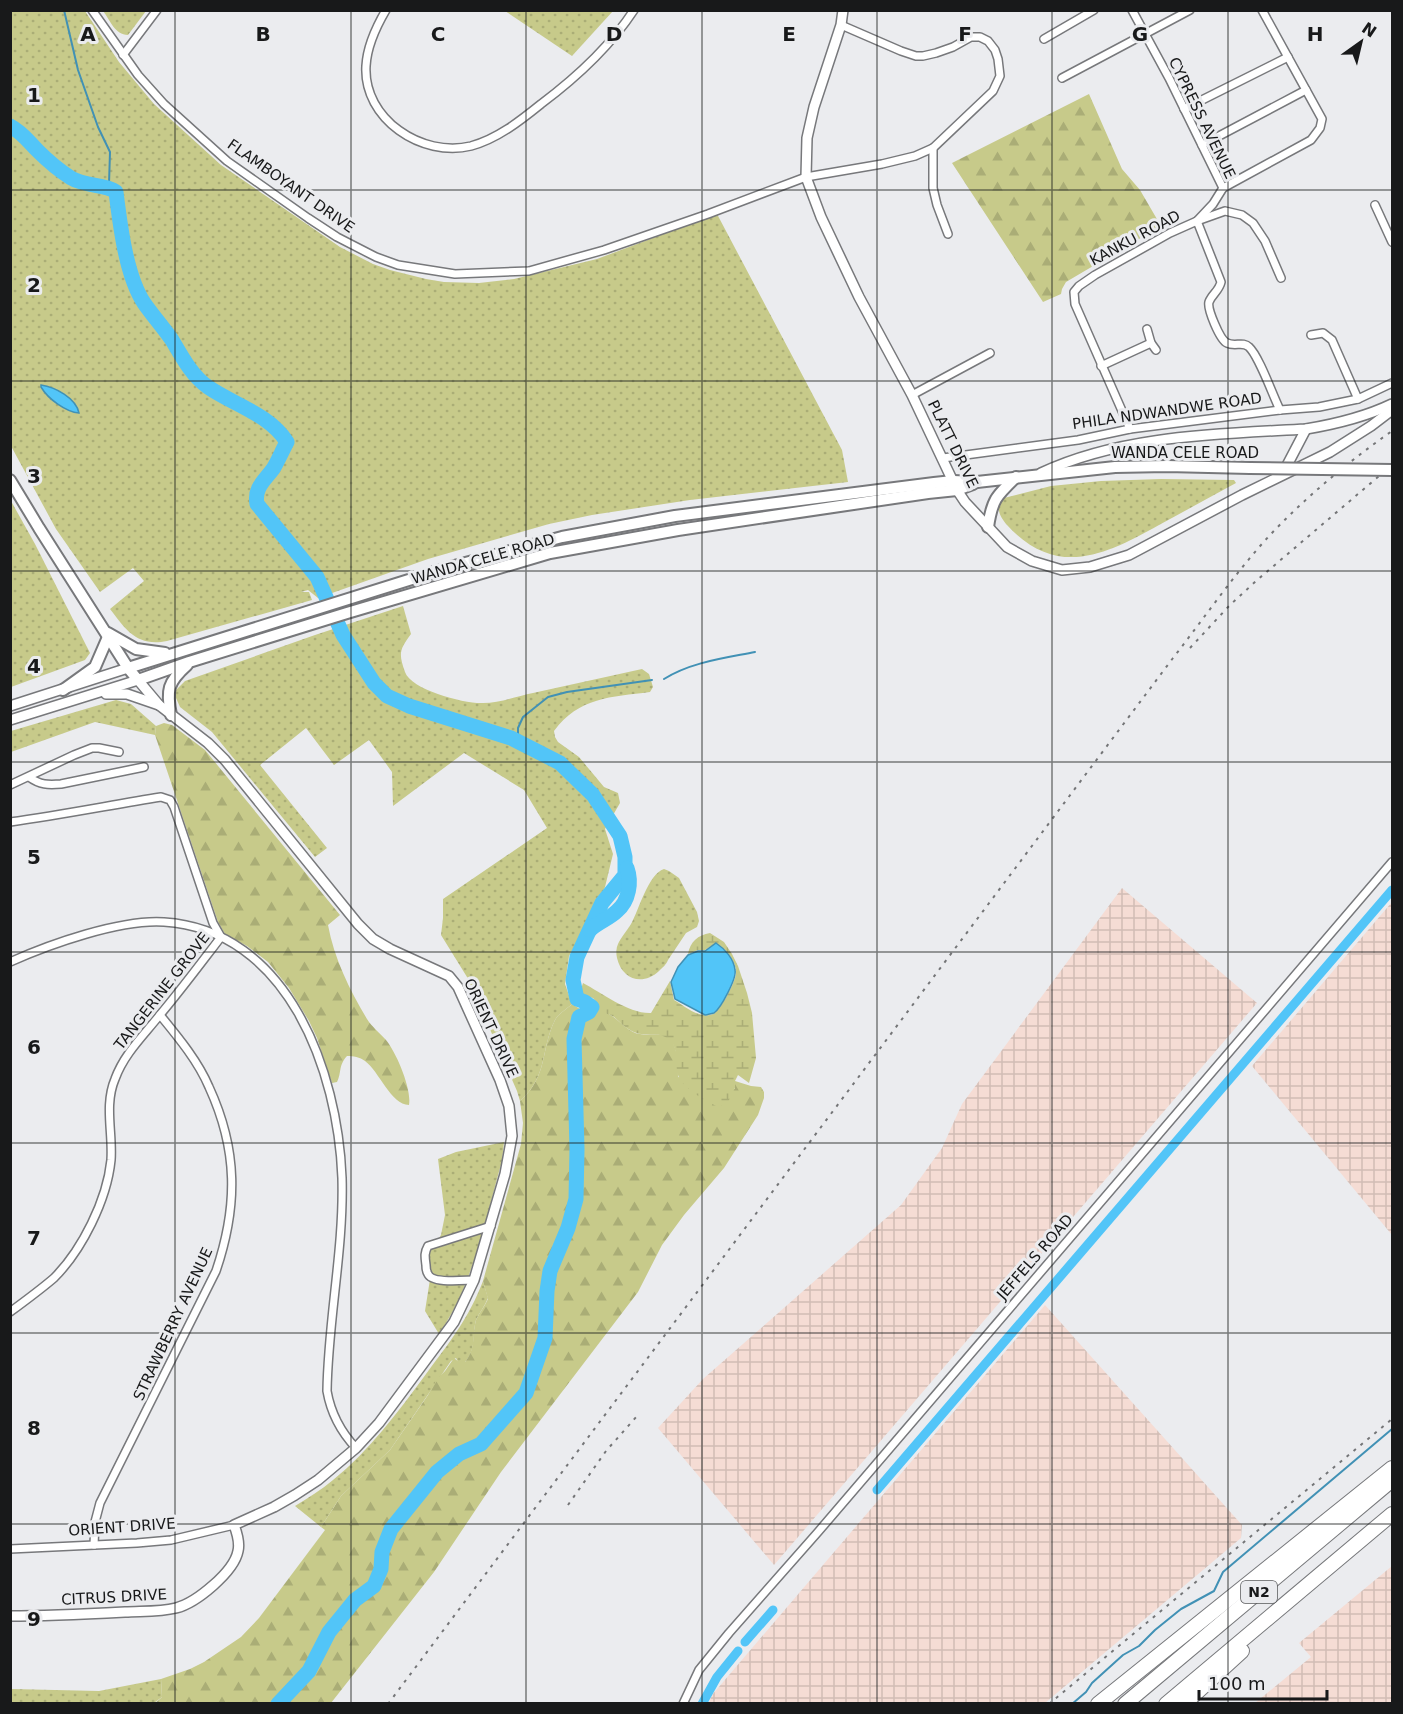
<svg xmlns="http://www.w3.org/2000/svg" width="1403" height="1714" font-family="'DejaVu Sans',sans-serif">
	<style>
		.industrial { fill: url(#industrial-grid) }
		.grass { fill: url(#grass-dots) }
		.forest { fill: url(#forest-firs) }
		.wetland { fill: url(#wetland-marsh) }
		.water { fill: #52c5f8; stroke: #4191b5; stroke-width: 1.5 }
		.lines { fill: none; stroke-linecap: round; stroke-linejoin: round }
		.stream { stroke: #4191b5; stroke-width: 2 }
		.canal { stroke: #52c5f8; stroke-width: 9 }
		.river { stroke: #52c5f8; stroke-width: 15 }
		.minor-casing { stroke: #77787b; stroke-width: 10 }
		.tertiary-casing { stroke: #77787b; stroke-width: 12 }
		.secondary-casing { stroke: #77787b; stroke-width: 14 }
		.motorway-casing { stroke: #77787b; stroke-width: 16 }
		.minor { stroke: #fff; stroke-width: 7 }
		.tertiary { stroke: #fff; stroke-width: 9 }
		.secondary { stroke: #fff; stroke-width: 10 }
		.motorway { stroke: #fff; stroke-width: 14 }
		.rail { stroke: #747577; stroke-width: 2; stroke-dasharray: 3 6; stroke-linecap: butt }
		.secondary-bridge-casing { stroke: #77787b; stroke-width: 14; stroke-linecap: butt }
		.secondary-bridge { stroke: #fff; stroke-width: 10 }
		.grid { fill: none; stroke: #18191a; stroke-width: 1.5; stroke-opacity: 0.55 }
		.labels { text-anchor: middle; dominant-baseline: central; stroke-width: 6; stroke-linejoin: round; paint-order: stroke }
		.shield { fill: #ebecef; stroke: #57585a; stroke-width: 1.5 }
		.shield-label { font-size: 14px; font-weight: bold; fill: #18191a }
		.street-label { font-size: 15px; fill: #18191a; stroke: #ebecef }
		.grid-label { font-size: 20px; text-anchor: middle; font-weight: bold; fill: #18191a; stroke: #ebecef; stroke-width: 6; stroke-linejoin: round; paint-order: stroke }
	</style>
	<defs>
		<pattern id="industrial-grid" width="8" height="8" patternUnits="userSpaceOnUse" patternTransform="scale(1.5)"><rect width="8" height="8" fill="#f5dcd4"/><path d="M0 4h8M4 0v8" fill="none" stroke="#d1bcb5"/></pattern>
		<pattern id="grass-dots" width="8" height="8" patternUnits="userSpaceOnUse" patternTransform="scale(1.5)"><rect width="8" height="8" fill="#c7ca8a"/><path d="M2 2h.1M6 6h.1" fill="none" stroke="#aaad76" stroke-width="1.8" stroke-linecap="round"/></pattern>
		<pattern id="forest-firs" width="22" height="20" patternUnits="userSpaceOnUse" patternTransform="scale(1.5)"><rect width="22" height="20" fill="#c7ca8a"/><path d="M5 1l3.5 6h-7zM16 11l3.5 6h-7z" fill="#aaad76"/></pattern>
		<pattern id="wetland-marsh" width="20" height="14" patternUnits="userSpaceOnUse" patternTransform="scale(1.5)"><rect width="20" height="14" fill="#c7ca8a"/><path d="M1 5h8M5 5V1M11 12h8M15 12V8" fill="none" stroke="#aaad76"/></pattern>
	</defs>
	<rect width="100%" height="100%" fill="#ebecef"/>
	<g class="industrial">
		<polygon points="1122,888 1257,1003 774,1565 658,1428 703,1379 901,1205 942,1148 962,1104"/>
		<polygon points="1392,902 1392,1235 1252,1066"/>
		<polygon points="1045,1305 1242,1525 1241,1538 1045,1703 709,1703 712,1695"/>
		<polygon points="1392,1566 1392,1703 1255,1703 1311,1657 1299,1643"/>
	</g>
	<g class="grass">
		<path d="M10 11H85L119 62 154 104 221 165 340 247 373 264 390 270 426 279 444 282 479 283 514 279 597 259 717 214 842 450 848 482 690 500 592 515 549 524 428 559 318 598 308 590 301 592H309L312 600 167 641C137 647 126 630 110 609L144 581 133 568 100 592 56 529 11 446Z"/>
		<path d="M103 11H146L128 35C115 35 110 20 103 11Z"/>
		<polygon points="505,11 613,11 572,56"/>
		<path d="M1161 479 1234 480 1236 483C1210 497 1185 511 1159 525 1105 555 1057 579 1007 525 999 516 995 507 1004 498L1051 486 1101 481Z"/>
		<polygon points="11,501 35,544 90,653 85,660 11,687"/>
		<path d="M403 606 411 634C400 649 398 653 405 672 411 690 465 704 483 703 500 703 517 696 533 693 569 685 606 677 642 669L649 674 653 687 650 692C611 697 579 697 554 731L555 737 558 742 579 757 604 787 618 793 620 803 605 829 613 854 605 887 592 915 569 956 565 984 572 1004C567 1009 558 1014 555 1020 540 1050 549 1075 520 1101L517 1091 467 977 441 935 443 918V899L547 828 524 790 464 753 393 806 392 772 369 740 334 765 306 728 260 765 327 848 315 857 212 732 180 707 176 698V690L185 681 315 635Z"/>
		<polygon points="116,700 131,704 156,726 155,735 95,722 11,752 11,731"/>
		<path d="M664 869 669 871 679 878 697 912 699 921 697 927 686 933 668 960C666 965 663 967 659 971 643 986 622 980 617 958 616 954 616 948 618 944 621 937 627 931 631 924 639 910 648 874 664 869Z"/>
		<path d="M504 1142 502 1161C485 1220 474 1283 439 1334L425 1311 431 1273 429 1263 430 1252 441 1235 445 1215 438 1159 456 1152Z"/>
		<path d="M483 1281 488 1298C485 1306 479 1313 476 1320 472 1335 477 1348 465 1362H458L456 1358 451 1361 390 1450 341 1496 321 1527 295 1506C308 1498 321 1490 333 1480 370 1450 398 1412 426 1374 449 1343 469 1318 483 1281Z"/>
		<polygon points="161,1679 162,1697 154,1703 11,1704 11,1689 99,1691"/>
	</g>
	<g class="forest">
		<polygon points="1089,94 1122,169 1140,190 1161,226 1066,282 1062,289 1061,294 1043,302 952,163"/>
		<path d="M164 723 172 725 205 750 340 915 328 925C334 958 350 991 367 1019 372 1027 380 1033 386 1040 396 1052 412 1089 409 1105 391 1105 379 1071 365 1061 360 1057 353 1056 347 1056 338 1066 342 1072 337 1082L332 1083 317 1038 309 1021 289 988 268 962 247 946 225 934 218 922 155 735 156 726Z"/>
		<path d="M572 1004 591 1016C612 1002 621 1032 640 1034 651 1036 662 1031 671 1040 678 1049 678 1065 678 1077L735 1089V1081L751 1086 761 1087 764 1092V1098L758 1115 724 1168 684 1215 662 1245 638 1292 501 1472 434 1572 331 1703H287L291 1696 309 1678 289 1683 271 1703 154 1704 162 1697 161 1679 190 1669 204 1662 241 1637 259 1618 325 1530 321 1527 341 1496 390 1450 428 1395 437 1379 445 1371 454 1358 459 1362H465C476 1349 472 1335 476 1320 479 1313 485 1306 488 1299L483 1281 521 1144 523 1123 520 1101C549 1075 540 1050 555 1020 558 1014 567 1009 572 1004Z"/>
	</g>
	<path class="wetland" d="M710 933 724 942 732 954 738 966 747 993 752 1013 756 1058 749 1083 738 1075 735 1081V1088L727 1104 718 1107C706 1101 682 1088 678 1075 674 1063 680 1049 669 1040 658 1029 643 1039 630 1030 613 1020 617 1011 594 1014V1009L599 1006 593 998 583 996 580 992 583 983C602 993 629 1014 651 1013L670 981 674 1000C683 1005 693 1014 704 1015 705 1016 711 1015 713 1014 720 1011 736 981 736 973 737 962 725 948 716 943L705 950H698L688 954C690 942 698 935 710 933Z"/>
	<g class="water">
		<path d="M41 385C55 387 76 398 79 413 66 412 48 399 41 387Z"/>
		<path d="M716 943C725 949 734 959 735 970 737 978 721 1008 714 1013 713 1013 707 1015 705 1015L675 999 671 982 678 967 688 955 698 951H705Z"/>
		<path d="M309 1671V1678L291 1696 287 1703H271C283 1691 292 1676 309 1671Z"/>
	</g>
	<g class="lines">
		<g class="stream">
			<polyline points="64,10 78,70 98,127 110,152 109,184 112,188"/>
			<path d="M664 679C691 662 725 658 755 652"/>
			<polyline points="518,742 518,728 523,717 548,697 567,692 652,680"/>
			<polyline points="1072,1704 1086,1692 1092,1683 1123,1655 1139,1646 1155,1630 1181,1609 1214,1591 1223,1572 1392,1429"/>
		</g>
		<g class="canal">
			<polyline points="877,1490 1392,890"/>
			<polyline points="745,1642 773,1610"/>
			<polyline points="702,1704 717,1677 738,1651"/>
		</g>
		<g class="river">
			<path d="M10 126C22 132 29 142 38 151 48 161 60 171 71 178 84 186 108 185 116 192 120 224 126 276 144 303 153 316 163 327 172 340 182 357 192 376 208 387 234 405 269 414 287 442 282 451 278 461 273 469 264 481 254 488 257 504L317 577 343 635 374 683 387 696 409 706 511 738 560 763 593 795 620 836 625 857V875L602 903 577 957 573 980 577 999 585 1002 592 1007 589 1012 579 1017 574 1039 577 1149 576 1199 568 1228 550 1271 547 1291 545 1338 526 1393 481 1444 459 1454 437 1472 391 1529 382 1552 381 1569 374 1586 355 1600 329 1632 309 1671 278 1704"/>
			<path d="M590 930C598 922 609 919 617 911 629 901 632 882 627 868"/>
		</g>
		<defs>
			<g id="minor">
				<polyline points="92,10 138,75 164,104 227,161 308,218 337,237 376,257 398,265 455,274 529,271 604,250 708,214 806,177 882,164 915,156 933,148 993,91 1000,76 998,59 995,50 988,41 980,37 971,37 953,47 936,53 923,56 916,56 901,51 841,25"/>
				<path d="M386 10C376 27 367 47 366 66 363 119 422 158 471 146 497 139 520 121 541 104 577 77 609 48 634 10"/>
				<path d="M1132 10 1169 78 1223 188 1213 204 1197 221 1221 282C1219 291 1212 294 1209 302 1207 309 1220 340 1227 343 1235 347 1243 341 1249 347 1259 356 1273 396 1280 410"/>
				<polyline points="1044,39 1094,10"/>
				<polyline points="123,55 157,10"/>
				<polyline points="1062,78 1190,10"/>
				<polyline points="1184,109 1288,57"/>
				<polyline points="1202,145 1306,90"/>
				<polyline points="933,148 933,188 937,205 948,234"/>
				<polyline points="1223,188 1311,140 1320,128 1322,119 1262,10"/>
				<polyline points="1375,205 1392,242"/>
				<polyline points="1147,329 1151,343 1156,350"/>
				<polyline points="1311,335 1323,333 1332,340 1358,399"/>
				<polyline points="1101,366 1151,343"/>
				<polyline points="912,395 990,353"/>
				<polyline points="1130,429 1075,304 1074,292 1079,286 1095,275 1170,233 1197,221 1225,211 1242,215 1253,223 1265,241 1281,278"/>
				<polyline points="943,458 1078,440 1130,429 1280,410 1319,407 1358,399 1392,383"/>
				<path d="M29 777C40 785 48 785 61 784L144 767"/>
				<polyline points="10,785 74,755 92,748 99,748 119,752"/>
				<path d="M10 822C61 815 111 805 161 797L170 800 174 807 213 923 221 937C201 963 181 990 159 1016 143 1036 124 1054 115 1079 104 1105 113 1133 111 1160 107 1200 82 1250 54 1278 40 1290 25 1301 10 1312"/>
				<path d="M10 962C50 944 121 919 164 922 288 930 338 1071 342 1178 344 1249 328 1320 327 1391 331 1414 340 1431 356 1448"/>
				<path d="M474 1280C465 1280 432 1284 428 1274 426 1271 426 1268 426 1265 425 1257 424 1253 428 1246L491 1226"/>
				<path d="M94 1545 95 1522 100 1503 216 1271C238 1206 238 1150 209 1087 198 1061 178 1037 160 1015"/>
				<polyline points="10,1549 137,1543 171,1540 234,1525"/>
				<polyline points="683,1704 699,1670 729,1633 818,1532 1392,862"/>
			</g>
			<g id="tertiary">
				<polyline points="843,10 841,25 814,107 807,138 806,177 821,217 859,297 912,395 957,490 965,502 1007,547 1032,561 1062,570 1090,567 1129,555 1242,495 1330,452 1371,426 1392,410"/>
				<path d="M1041 473C1121 435 1219 434 1306 429 1336 424 1365 417 1392 404"/>
				<polyline points="1283,473 1306,429"/>
				<polyline points="106,694 127,694 159,705"/>
				<polyline points="10,706 128,668"/>
				<path d="M10 720 138 680 159 705 208 743 225 760 358 924 373 939 390 949 449 976 458 987 500 1080 509 1106 512 1136 505 1174 474 1280 454 1322 379 1423 356 1448 318 1480 295 1495 274 1507 234 1525C237 1533 240 1543 238 1551 234 1572 196 1603 176 1608 160 1612 142 1611 125 1612 87 1614 49 1616 10 1616"/>
			</g>
			<g id="secondary">
				<polyline points="10,480 39,528 128,668 138,680 189,662 347,613 550,553 678,530 928,493 957,490 973,484"/>
				<path d="M988 527C992 500 996 496 1016 477"/>
				<polyline points="108,633 136,649 165,653"/>
				<polyline points="128,668 447,568 562,537 675,516 934,483 953,481 977,482 1115,467 1167,466 1250,468"/>
				<polyline points="63,690 95,667 108,637"/>
				<path d="M171 715C166 690 168 682 187 665"/>
			</g>
			<g id="motorway">
				<polyline points="1098,1704 1392,1468"/>
				<polyline points="1125,1704 1392,1480"/>
				<polyline points="1166,1704 1392,1514"/>
				<polyline points="1184,1704 1242,1651"/>
			</g>
		</defs>
		<use href="#minor" class="minor-casing"/>
		<use href="#tertiary" class="tertiary-casing"/>
		<use href="#secondary" class="secondary-casing"/>
		<use href="#motorway" class="motorway-casing"/>
		<use href="#minor" class="minor"/>
		<use href="#tertiary" class="tertiary"/>
		<use href="#secondary" class="secondary"/>
		<use href="#motorway" class="motorway"/>
		<g class="rail">
			<polyline points="1190,648 1229,606 1256,581 1392,465"/>
			<polyline points="568,1505 606,1451 637,1416"/>
			<path d="M388 1704 1173 658C1205 617 1235 573 1270 535 1307 496 1348 462 1392 431"/>
			<polyline points="1049,1704 1392,1419"/>
		</g>
		<defs>
			<polyline id="secondary-bridge" points="1250,468 1392,470"/>
		</defs>
		<use href="#secondary-bridge" class="secondary-bridge-casing"/>
		<use href="#secondary-bridge" class="secondary-bridge"/>
	</g>
	<path class="grid" d="M175 10V1704M351 10V1704M526 10V1704M702 10V1704M877 10V1704M1052 10V1704M1228 10V1704M10 190H1392M10 381H1392M10 571H1392M10 762H1392M10 952H1392M10 1143H1392M10 1333H1392M10 1524H1392"/>
	<g class="labels">
		<rect class="shield" x="1241" y="1581" width="36" height="22" rx="4.5"/>
		<g class="shield-label">
			<text x="1259" y="1592">N2</text>
		</g>
		<g class="street-label">
			<text transform="translate(1202 118) rotate(64)">CYPRESS AVENUE</text>
			<text transform="translate(291 186) rotate(35)">FLAMBOYANT DRIVE</text>
			<text transform="translate(1135 238) rotate(-28)">KANKU ROAD</text>
			<text transform="translate(1167 411) rotate(-8)">PHILA NDWANDWE ROAD</text>
			<text transform="translate(953 444) rotate(64)">PLATT DRIVE</text>
			<text x="1185" y="453">WANDA CELE ROAD</text>
			<text transform="translate(483 559) rotate(-16)">WANDA CELE ROAD</text>
			<text transform="translate(162 991) rotate(-52)">TANGERINE GROVE</text>
			<text transform="translate(491 1028) rotate(65)">ORIENT DRIVE</text>
			<text transform="translate(1035 1257) rotate(-49)">JEFFELS ROAD</text>
			<text transform="translate(173 1324) rotate(-65)">STRAWBERRY AVENUE</text>
			<text transform="translate(122 1527) rotate(-4)">ORIENT DRIVE</text>
			<text transform="translate(114 1597) rotate(-3)">CITRUS DRIVE</text>
		</g>
	</g>
	<g class="grid-label">
		<text x="88" y="41">A</text>
		<text x="263" y="41">B</text>
		<text x="438" y="41">C</text>
		<text x="614" y="41">D</text>
		<text x="789" y="41">E</text>
		<text x="965" y="41">F</text>
		<text x="1140" y="41">G</text>
		<text x="1315" y="41">H</text>
		<text x="34" y="102">1</text>
		<text x="34" y="292">2</text>
		<text x="34" y="483">3</text>
		<text x="34" y="673">4</text>
		<text x="34" y="864">5</text>
		<text x="34" y="1054">6</text>
		<text x="34" y="1245">7</text>
		<text x="34" y="1435">8</text>
		<text x="34" y="1626">9</text>
	</g>
	<rect width="1403" height="1714" fill="none" stroke="#18191a" stroke-width="24"/>
	<g transform="translate(1361 42) rotate(34)" stroke="#ebecef" stroke-width="4.5" paint-order="stroke">
	<path d="M0-4.5L10 22L0 15L-10 22Z" fill="#18191a"/>
	<text y="-9" font-size="16" font-weight="bold" text-anchor="middle" fill="#18191a">N</text>
	</g>
	<path d="M1199 1690v9h128v-9" fill="none" stroke="#18191a" stroke-width="3"/>
	<text x="1208" y="1690" font-size="18" fill="#18191a" stroke="#ebecef" stroke-width="4.5" paint-order="stroke">100 m</text>
</svg>
